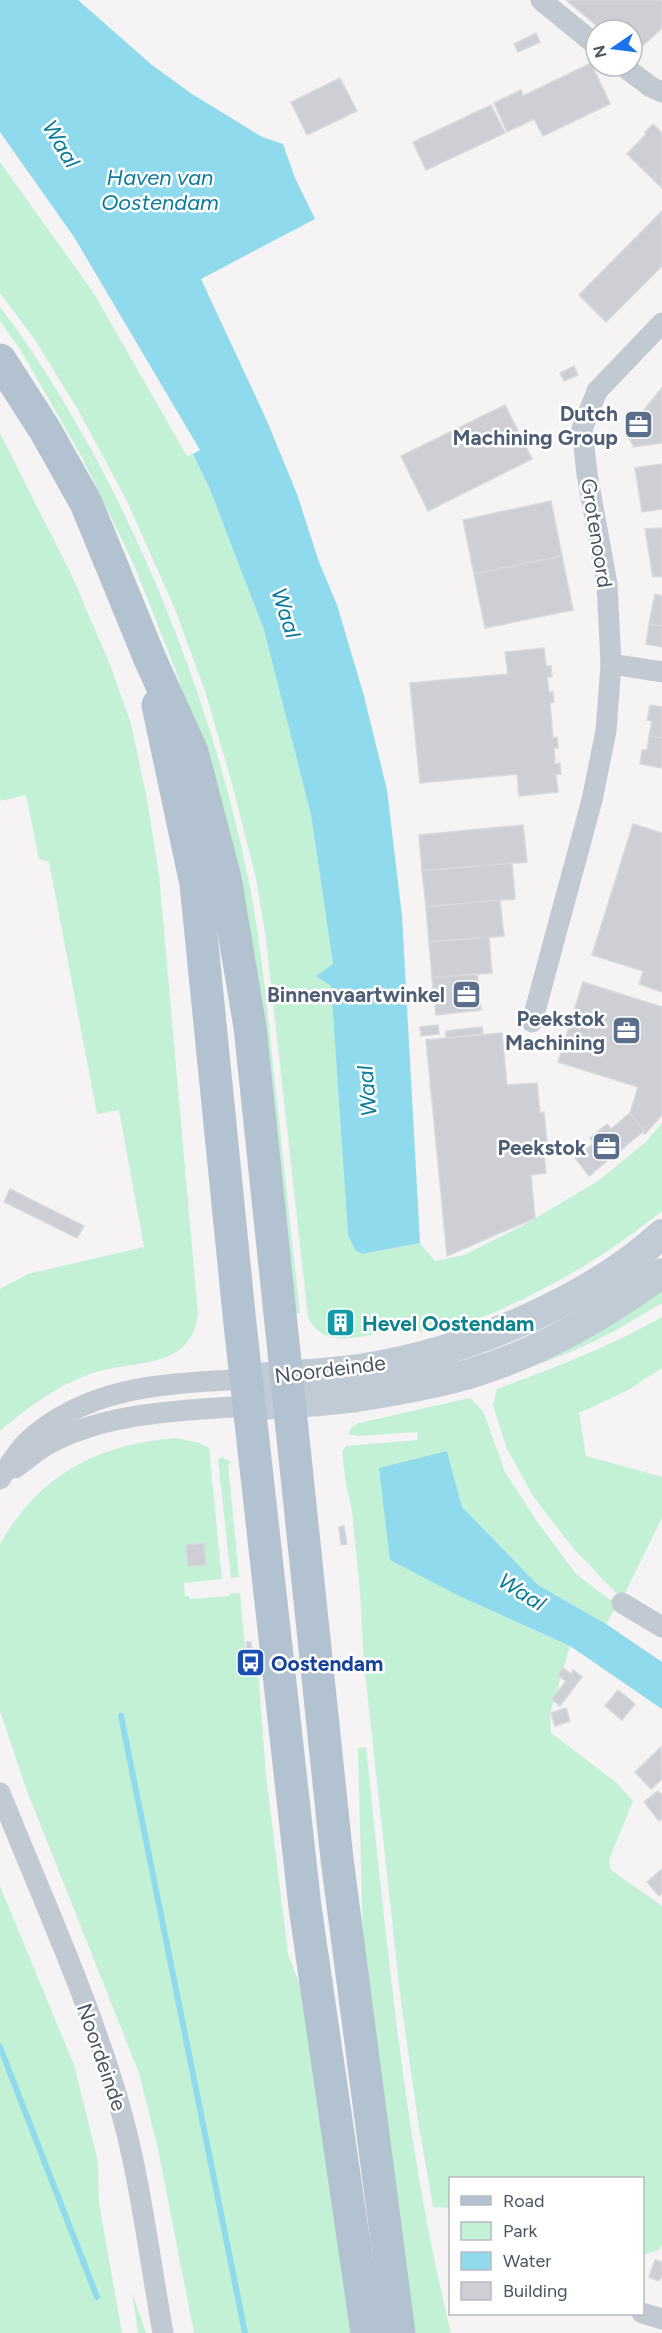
<svg xmlns="http://www.w3.org/2000/svg" width="662" height="2333" font-family="Figtree,sans-serif">
	<style>
		.green { fill: #c3f1d5 }
		.water { fill: #90daee }
		.lines { fill: none; stroke-linecap: round; stroke-linejoin: round }
		.stream { stroke: #90daee; stroke-width: 6 }
		.building { fill: #cdcfd5; stroke: #d7d9de; stroke-width: 1.5 }
		.street { stroke: #c1cad2; stroke-width: 21 }
		.secondary { stroke: #c1cbd6; stroke-width: 30 }
		.primary { stroke: #b3c2d1; stroke-width: 33 }
		.labels { text-anchor: middle; dominant-baseline: central; stroke-width: 5; stroke-linejoin: round; paint-order: stroke }
		.service-label { font-size: 21px; font-weight: bold; fill: #4e5e75; stroke: #fff; text-anchor: end }
		.street-label { font-size: 21px; fill: #4a5661; stroke: #fff }
		.culture-label { font-size: 21px; font-weight: bold; fill: #0d838f; stroke: #fff; text-anchor: start }
		.transit-label { font-size: 21px; font-weight: bold; fill: #164399; stroke: #fff; text-anchor: start }
		.water-label { font-size: 22px; font-style: italic; fill: #0c7c9b; stroke: #fff }
	</style>
	<rect width="100%" height="100%" fill="#f5f3f3"/>
	<g class="green">
		<path d="M0 162 93 292 187 456 193 454 209 487 264 630 311 815 333 964 317 976 331 986 348 1235 355 1250 362 1254 420 1243 435 1261 464 1255 522 1226 598 1181 646 1142 662 1123V1211C610 1253 556 1285 495 1312 481 1317 467 1326 453 1330 437 1334 405 1329 385 1332 357 1337 323 1349 308 1317L266 939 256 878 231 780 205 691 175 609 127 501 77 408 35 340 0 293Z"/>
		<path d="M0 307C35 352 64 401 92 451 164 584 217 729 248 877 261 942 267 1008 274 1074 283 1154 291 1234 300 1313L290 1314 208 773 177 674 134 565 83 459 20 349 0 321Z"/>
		<path d="M0 433 71 574 111 667 131 724 147 799 159 874 198 1315C190 1372 131 1359 90 1374 56 1386 27 1408 0 1431V1289L28 1274 144 1247 119 1110 97 1114 49 862 39 859 26 795 0 801Z"/>
		<path d="M662 1278V1303C647 1311 633 1321 618 1329 537 1373 445 1393 355 1413L354 1405 461 1381Z"/>
		<path d="M662 1317V1368L628 1390 579 1413 586 1456 662 1477V1518L622 1599 573 1548 533 1496 507 1449 493 1405 497 1389C554 1368 609 1347 662 1317Z"/>
		<polygon points="470,1398 483,1411 505,1472 536,1520 576,1574 617,1605 606,1624 538,1585 462,1507 447,1451 390,1560 459,1596 570,1646 550,1714 551,1733 617,1783 633,1801 609,1860 611,1870 662,1906 662,2245 659,2250 643,2255 642,2178 450,2178 450,2208 433,2207 418,2121 400,1994 364,1663 360,1592 352,1510 346,1485 342,1451 346,1446 417,1440 418,1432 358,1436 348,1434 352,1427 359,1423"/>
		<path d="M177 1438 199 1443 209 1448 222 1579 184 1583 185 1596H189L190 1599 229 1596V1594L240 1593 247 1670H258L266 1775 288 1954 312 2016 356 2333H194L158 2149 139 2073 27 1791 0 1711V1544C40 1474 98 1444 177 1438Z"/>
		<polygon points="222,1457 232,1463 228,1464 239,1577 231,1578 218,1460"/>
		<path d="M366 1747C387 1943 404 2141 451 2333H412L363 1945 358 1748Z"/>
		<polygon points="0,1886 74,2065 98,2162 99,2203 122,2333 0,2333"/>
		<polygon points="132,2292 146,2333 138,2333"/>
	</g>
	<g class="water">
		<polygon points="0,0 78,0 152,65 192,94 262,137 283,144 295,178 315,219 201,279 267,421 297,494 319,562 337,605 364,696 387,790 402,916 420,1243 362,1254 355,1250 348,1235 331,986 316,976 333,964 311,815 264,630 209,487 193,454 200,450 74,237 0,132"/>
		<polygon points="447,1451 462,1507 538,1585 606,1624 662,1662 662,1709 570,1646 459,1596 390,1560 379,1468"/>
	</g>
	<g class="lines">
		<g class="stream">
			<polyline points="121,1716 245,2333"/>
			<polyline points="0,2047 97,2297"/>
		</g>
	</g>
	<g class="building">
		<polygon points="566,0 662,0 662,28 636,52 632,52 632,30 602,30"/>
		<polygon points="536,33 540,42 518,52 514,44"/>
		<polygon points="591,63 610,104 543,136 534,119 507,132 494,103 521,90 523,96"/>
		<polygon points="340,78 357,111 307,135 291,102"/>
		<polygon points="491,105 505,133 426,170 413,142"/>
		<polygon points="653,124 662,133 662,188 627,154 646,134 645,132"/>
		<polygon points="662,211 662,266 606,322 579,295"/>
		<polygon points="574,366 578,375 564,381 560,373"/>
		<polygon points="662,388 662,398 652,400"/>
		<polygon points="662,398 662,443 633,447 634,446 625,433 652,400"/>
		<polygon points="505,405 532,459 428,511 401,456"/>
		<polygon points="662,464 662,509 642,512 635,468"/>
		<polygon points="551,501 562,556 474,574 463,520"/>
		<polygon points="662,528 662,577 653,576 653,578 645,529"/>
		<polygon points="562,556 573,610 485,628 474,574"/>
		<polygon points="655,594 662,596 662,626 649,624"/>
		<polygon points="649,624 662,626 662,647 646,644"/>
		<polygon points="544,648 546,666 551,666 552,677 547,677 549,692 553,692 554,702 550,703 553,738 557,737 558,748 554,748 555,764 560,763 561,774 556,774 558,792 519,796 517,774 420,783 410,683 508,674 505,652"/>
		<polygon points="650,705 662,707 662,738 649,736 652,721 647,720"/>
		<polygon points="649,736 662,738 662,768 640,764 642,750 647,750"/>
		<polygon points="633,824 662,833 662,992 639,984 643,971 592,955"/>
		<polygon points="523,825 527,862 422,871 419,835"/>
		<polygon points="512,863 515,899 426,907 422,871"/>
		<polygon points="500,900 504,936 429,942 426,907"/>
		<polygon points="489,937 492,973 432,978 429,942"/>
		<polygon points="477,974 481,1010 436,1015 432,978"/>
		<polygon points="583,982 662,1007 662,1115 645,1134 630,1113 638,1087 558,1062"/>
		<polygon points="438,1025 439,1034 421,1036 420,1027"/>
		<polygon points="482,1027 483,1034 446,1038 446,1031"/>
		<polygon points="502,1033 507,1085 537,1083 540,1113 544,1112 547,1143 543,1143 546,1173 531,1175 535,1218 447,1256 426,1040"/>
		<polygon points="630,1113 644,1131 589,1176 575,1158 594,1143 590,1138 607,1124 611,1129"/>
		<polygon points="10,1189 84,1226 77,1238 4,1202"/>
		<polygon points="336,1316 345,1316 346,1330 336,1330"/>
		<polygon points="344,1526 347,1544 341,1545 339,1527"/>
		<polygon points="204,1543 206,1565 188,1566 186,1545"/>
		<polygon points="246,1642 251,1642 253,1660 248,1661"/>
		<polygon points="563,1668 571,1674 573,1670 582,1677 560,1706 552,1699 566,1681 558,1675"/>
		<polygon points="618,1690 635,1704 622,1720 605,1706"/>
		<polygon points="566,1708 570,1721 555,1726 551,1713"/>
		<polygon points="661,1747 662,1779 651,1789 635,1772"/>
		<polygon points="658,1791 662,1795 662,1819 659,1821 644,1802"/>
		<polygon points="662,1869 662,1893 659,1896 647,1882"/>
		<polygon points="655,2260 662,2262 662,2276 659,2281 649,2277"/>
	</g>
	<g class="lines">
		<g class="street">
			<polyline points="541,0 596,45"/>
			<polyline points="623,66 651,87 662,92"/>
			<polyline points="611,664 662,672"/>
			<polyline points="532,1022 592,800 606,731 611,664 607,584 587,474 582,429 597,391 662,323"/>
			<path d="M15 1468C25 1461 35 1452 45 1446 103 1412 184 1410 249 1406"/>
			<path d="M0 1479C9 1466 18 1449 30 1439 92 1384 168 1384 246 1379"/>
			<polyline points="622,1603 662,1627"/>
			<path d="M0 1793C41 1895 87 1995 118 2100 140 2175 149 2256 163 2333"/>
			<polyline points="642,2313 662,2319"/>
		</g>
		<g class="secondary">
			<path d="M246 1379C285 1375 326 1374 365 1368 465 1352 586 1303 662 1234"/>
			<path d="M249 1406C282 1403 316 1402 349 1398 389 1392 430 1385 469 1374 539 1353 604 1316 662 1273"/>
		</g>
		<g class="primary">
			<polyline points="0,360 45,430 86,503 150,659 192,752 225,878 250,1027 337,1859 399,2333"/>
			<polyline points="158,705 196,884 240,1324 305,1907 367,2333"/>
		</g>
	</g>
	<defs>
		<symbol id="office-square" viewBox="-11 -11 22 22"><rect x="-9" y="-9" width="18" height="18" rx="4" fill="#5c6f8a" stroke="#fff"/><path d="M-6-3h4V-5.5h4V-3h4V5H-6ZM-1-4.5V-3h2v-1.5ZM-6 0V1H6V0Z" fill="#fff"/></symbol>
		<symbol id="building-square" viewBox="-11 -11 22 22"><rect x="-9" y="-9" width="18" height="18" rx="4" fill="#0f9aa8" stroke="#fff"/><path d="M-4-6H4V6H1V3H-1V6H-4ZM-2.5-4.3h1.7v1.8h-1.7ZM.8-4.3h1.7v1.8H.8ZM-2.5-1h1.7V.8h-1.7ZM.8-1h1.7V.8H.8Z" fill="#fff"/></symbol>
		<symbol id="bus-square" viewBox="-11 -11 22 22"><rect x="-9" y="-9" width="18" height="18" rx="4" fill="#1a4fb4" stroke="#fff"/><path d="M-5-6H5V4H4V6H2V4H-2V6H-4V4H-5ZM-3.5-4V0h7V-4ZM-3.5 1.2v1.5H-2V1.2ZM2 1.2v1.5H3.5V1.2Z" fill="#fff"/></symbol>
	</defs>
	<g fill-rule="evenodd">
		<use href="#office-square" x="622" y="408" width="33" height="33"/>
		<use href="#office-square" x="450" y="978" width="33" height="33"/>
		<use href="#office-square" x="610" y="1014" width="33" height="33"/>
		<use href="#office-square" x="590" y="1130" width="33" height="33"/>
		<use href="#building-square" x="324" y="1306" width="33" height="33"/>
		<use href="#bus-square" x="234" y="1646" width="33" height="33"/>
	</g>
	<g class="labels">
		<g class="service-label">
			<text x="618" y="413">Dutch<tspan x="618" dy="24">Machining Group</tspan></text>
			<text x="445" y="994">Binnenvaartwinkel</text>
			<text x="605" y="1018">Peekstok<tspan x="605" dy="24">Machining</tspan></text>
			<text x="586" y="1147">Peekstok</text>
		</g>
		<g class="street-label">
			<text transform="translate(597 533) rotate(81)">Grotenoord</text>
			<text transform="translate(330 1369) rotate(-7)">Noordeinde</text>
			<text transform="translate(102 2057) rotate(71)">Noordeinde</text>
		</g>
		<g class="culture-label">
			<text x="362" y="1323">Hevel Oostendam</text>
		</g>
		<g class="transit-label">
			<text x="271" y="1663">Oostendam</text>
		</g>
		<g class="water-label">
			<text transform="translate(61 144) rotate(59)">Waal</text>
			<text x="160" y="177">Haven van<tspan x="160" dy="25">Oostendam</tspan></text>
			<text transform="translate(286 613) rotate(72)">Waal</text>
			<text transform="translate(367 1091) rotate(-95)">Waal</text>
			<text transform="translate(522 1592) rotate(32)">Waal</text>
		</g>
	</g>
	<rect x="449" y="2177" width="195" height="138" fill="#ffffff" stroke="#b7bbc0" stroke-width="1.5"/>
	<rect x="461" y="2196" width="30" height="9" fill="#b3c2d1" stroke="#b7bbc0" stroke-width="1.5"/>
	<text x="503" y="2207" font-size="18" fill="#4a5661">Road</text>
	<rect x="461" y="2222" width="30" height="18" fill="#c3f1d5" stroke="#b7bbc0" stroke-width="1.5"/>
	<text x="503" y="2237" font-size="18" fill="#4a5661">Park</text>
	<rect x="461" y="2252" width="30" height="18" fill="#90daee" stroke="#b7bbc0" stroke-width="1.5"/>
	<text x="503" y="2267" font-size="18" fill="#4a5661">Water</text>
	<rect x="461" y="2282" width="30" height="18" fill="#cdcfd5" stroke="#b7bbc0" stroke-width="1.5"/>
	<text x="503" y="2297" font-size="18" fill="#4a5661">Building</text>
	<g transform="translate(614 48) rotate(256)"><circle r="28" fill="#ffffff" stroke="#b7bbc0" stroke-width="1.5"/>
	<path d="M0-4.5L10 22L0 15L-10 22Z" fill="#1a73e8"/>
	<text y="-9" font-size="16" font-weight="bold" text-anchor="middle" fill="#4a5661">N</text>
	</g>
</svg>
